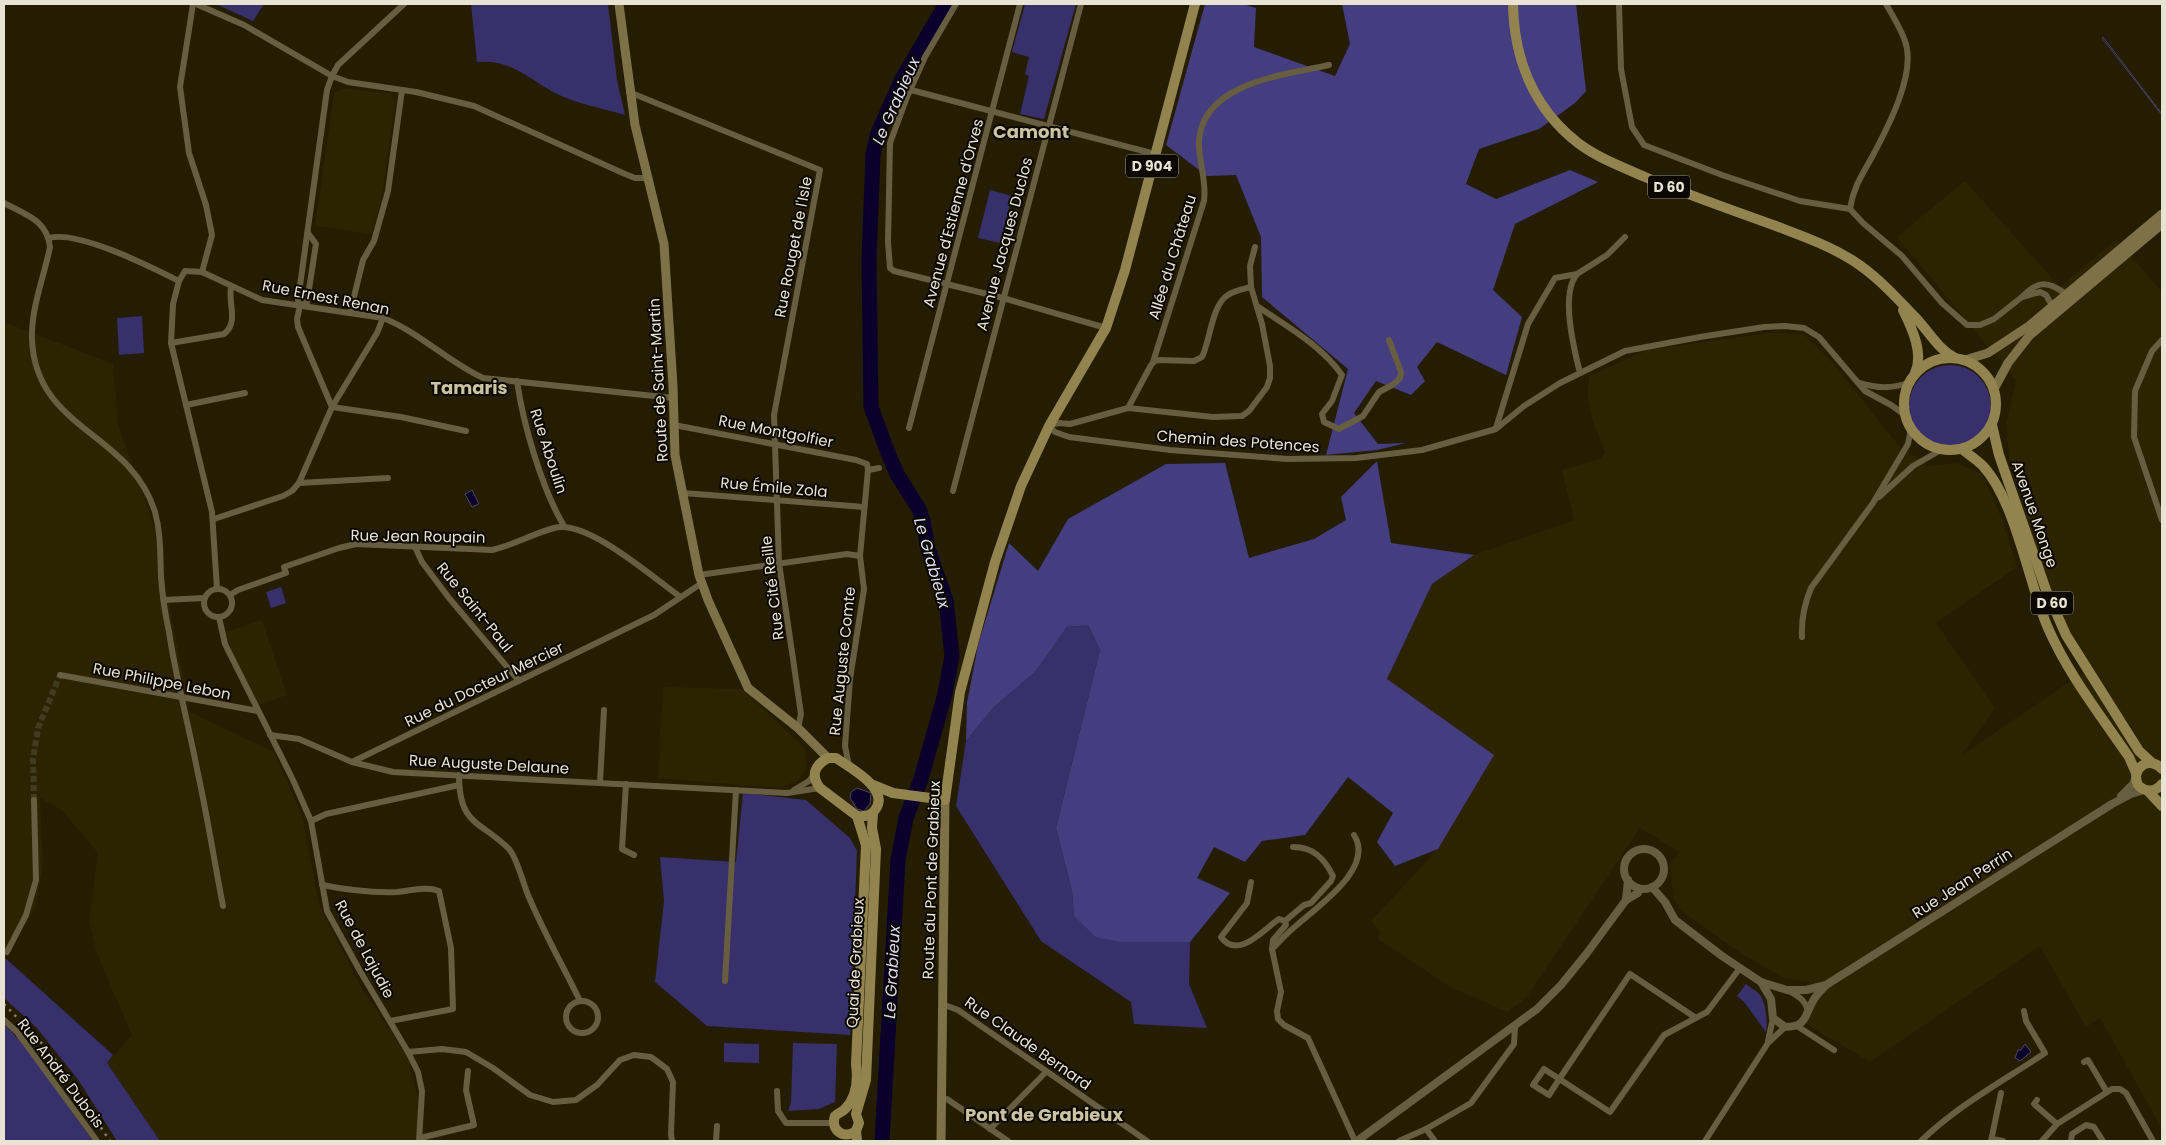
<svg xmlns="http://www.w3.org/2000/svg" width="2166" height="1145" font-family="Poppins,sans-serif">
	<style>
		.built { fill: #2c2300 }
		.green { fill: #37306a }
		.forest { fill: #443d7f }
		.water { fill: #0a002b; stroke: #4d445d }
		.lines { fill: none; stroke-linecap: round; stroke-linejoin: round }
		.river { stroke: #0a002b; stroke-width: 15 }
		.minor-tunnel { stroke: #413b21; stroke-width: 6; stroke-dasharray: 6 3; stroke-linecap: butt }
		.minor { stroke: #675e41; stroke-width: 6 }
		.tertiary { stroke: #675e41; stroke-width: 8 }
		.secondary { stroke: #7d7148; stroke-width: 9 }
		.primary { stroke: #93844f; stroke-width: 10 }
		.rail { stroke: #857f6a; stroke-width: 2.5; stroke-dasharray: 2.5 5; stroke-linecap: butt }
		.labels { text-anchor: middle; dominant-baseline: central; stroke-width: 4; stroke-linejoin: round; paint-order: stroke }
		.shield { fill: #0b0801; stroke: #a6a194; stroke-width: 1 }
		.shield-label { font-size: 14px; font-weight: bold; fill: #e8e3d3 }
		.street-label { font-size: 15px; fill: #e8e3d3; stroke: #0b0801 }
		.water-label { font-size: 16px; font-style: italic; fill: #dcdcf0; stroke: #0b0801 }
		.quarter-label { font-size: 18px; font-weight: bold; fill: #ccc3a3; stroke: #0b0801 }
	</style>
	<rect width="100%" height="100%" fill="#241d02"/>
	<g class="built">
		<polygon points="344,88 391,94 395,102 383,192 372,234 315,226 334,93"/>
		<polygon points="1965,181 2060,287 2117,239 2162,292 2162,1129 2100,1018 2086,1027 2040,946 1870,1062 1803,1022 1817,987 1813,983 1783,978 1733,948 1680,910 1674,899 1670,863 1680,852 1640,828 1526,998 1508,1012 1452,988 1378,939 1380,932 1371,921 1438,849 1387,679 1432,584 1474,555 1574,520 1562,470 1600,459 1605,453 1593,422 1588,396 1589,376 1647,350 1768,333 1804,334 1833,363 1898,445 1928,466 1957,463 1982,474 2002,519 2017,567 1936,623 1995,708 1962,755 2087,670 2045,578 2009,457 2006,426 2016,380 1897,237"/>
		<polygon points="4,322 113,364 118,425 153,523 190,712 274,752 302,815 319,905 361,987 408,1058 418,1099 417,1141 160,1141 107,1063 132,1035 97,954 89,920 98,853 62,810 40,798 43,864 35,909 4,958"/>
		<polygon points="262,620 287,695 259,705 234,656 225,632"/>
		<polygon points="663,687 742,689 805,748 807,769 797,781 779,788 658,778"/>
	</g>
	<g class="green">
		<polygon points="216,4 264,4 253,21"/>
		<path d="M471 4H608L617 80 625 115C602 108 576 104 555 93 525 77 513 60 477 62Z"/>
		<polygon points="1025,4 1076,4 1044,119 1020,114 1029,76 1025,74 1029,57 1012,52"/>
		<polygon points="990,190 1012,196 1000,243 978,238"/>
		<polygon points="142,316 144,353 119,355 117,318"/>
		<circle cx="1950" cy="406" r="41"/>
		<polygon points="281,587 286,603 271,608 266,592"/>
		<polygon points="1088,625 1100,650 1056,828 1072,891 1074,916 1120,942 1190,942 1189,984 1207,1028 1134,1024 1131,1002 1041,941 956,806 966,741 993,708 1036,671 1067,627"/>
		<polygon points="743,793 806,800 850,838 857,851 850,1035 707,1026 655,982 664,901 660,857 736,862"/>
		<polygon points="4,957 113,1055 107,1063 160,1141 117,1141 79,1081 36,1027 4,998"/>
		<path d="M1746 984C1751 988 1757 991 1760 995 1766 1003 1768 1023 1766 1032L1745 1003 1737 996Z"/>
		<polygon points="4,1024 25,1046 93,1141 4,1141"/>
		<polygon points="724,1043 759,1044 759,1063 724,1062"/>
		<polygon points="793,1043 837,1044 835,1102 819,1109 788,1111 791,1102"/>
	</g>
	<g class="forest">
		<polygon points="1205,4 1243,4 1256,8 1254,47 1335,76 1350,44 1342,4 1576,4 1586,91 1575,103 1539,129 1479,149 1466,184 1496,199 1570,170 1598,182 1515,224 1493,290 1522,317 1506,375 1437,342 1417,367 1425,381 1411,395 1376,381 1354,413 1378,444 1406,443 1377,450 1326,455 1348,369 1262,297 1261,237 1236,175 1207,176 1166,145"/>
		<polygon points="1377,461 1391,543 1474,555 1432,584 1387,679 1494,755 1438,849 1395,866 1377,842 1393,813 1348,777 1305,835 1262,841 1245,862 1214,847 1197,878 1230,893 1190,942 1120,942 1096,937 1074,916 1072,891 1056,828 1100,650 1088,625 1067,627 1036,671 993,708 966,741 967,703 978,645 1009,543 1038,571 1068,519 1166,464 1225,463 1249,558 1314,539 1346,520 1341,497"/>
	</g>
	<g class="water">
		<polygon points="2103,37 2162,114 2162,115 2102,38"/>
		<polygon points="472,490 479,504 472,507 465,494"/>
		<polygon points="857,788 871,793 870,804 864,811 857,809 850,798 851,792"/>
		<polygon points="2025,1044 2031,1052 2020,1061 2015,1058 2018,1050 2021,1050"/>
	</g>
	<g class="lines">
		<polyline class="river" points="882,1141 898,860 906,818 921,779 945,694 952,656 946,600 928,549 923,521 919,509 897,474 888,453 871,407 869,260 873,154 878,133 902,79 946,4"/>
		<polyline class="minor-tunnel" points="34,800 33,759 38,728 60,675"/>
		<g class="minor">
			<polyline points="193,4 180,87 189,153 206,205 212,235 202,272"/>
			<polyline points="196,4 244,25 332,76 348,82 416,92 474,106 625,174 635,178 647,178"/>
			<polyline points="956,4 925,57 907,97 890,143 888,242 890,268 894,271 1003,298 1106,328"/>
			<polyline points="1619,4 1621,69 1632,127 1644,145 1722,175 1800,201 1850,209"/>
			<path d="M1886 4C1893 16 1901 29 1905 41 1917 73 1887 129 1872 157 1862 175 1853 188 1850 209L1863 223 1902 256 1942 303 1967 325H1980L1994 319 2022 297"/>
			<polyline points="911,90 1155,154"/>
			<polyline points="629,92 820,170 774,415 779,563 801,714 798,728"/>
			<path d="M4 203C26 215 47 220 50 247 44 277 31 308 32 339 35 430 131 432 155 512 161 533 160 554 161 576 162 594 165 613 169 632 176 678 188 723 197 769 207 814 214 860 223 906"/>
			<path d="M49 238C78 230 151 267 179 281"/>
			<path d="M1577 274C1560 294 1574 349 1580 373"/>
			<polyline points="1251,287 1262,324 1270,366 1270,378 1267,387 1249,411 1242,416 1213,417 1128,408 1070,424 1059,423 1049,426 1055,432 1069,437 1170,450 1288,459 1356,458 1422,450 1496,429 1524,406 1560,383 1625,351 1700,337 1764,327 1785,326 1804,328 1819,337 1865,391 1891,405 1905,415"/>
			<polyline points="300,306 298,300 327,90 332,76 338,65 404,4"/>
			<polyline points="300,306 297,319 298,327 332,407"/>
			<polyline points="300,306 307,302 316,244 308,233"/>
			<path d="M1257 306C1286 326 1321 345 1342 375L1332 401 1322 414 1324 422 1339 429 1363 416 1379 392 1394 384 1400 378 1401 372 1389 340"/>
			<path d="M2054 309 2046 295 2040 292 2022 297C2038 280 2048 281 2066 294"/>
			<polyline points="350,313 363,260 374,241 388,191 402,90"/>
			<polyline points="2162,340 2152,351 2135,391 2134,437 2162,520"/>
			<path d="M171 343 224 334C239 322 228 304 231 287"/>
			<path d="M1153 362 1204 201C1207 180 1198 161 1199 140 1204 82 1285 75 1329 65"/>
			<path d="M517 381C523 424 542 489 564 526"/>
			<path d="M1859 383C1877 388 1890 389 1908 383"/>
			<polyline points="186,405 245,393"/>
			<polyline points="332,407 401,417 466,431"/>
			<path d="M1128 408 1151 365 1156 360 1194 361 1202 357C1210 341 1212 304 1228 295 1235 290 1244 289 1251 287L1250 266 1255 247"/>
			<polyline points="674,425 856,460 867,464 868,470"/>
			<polyline points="909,428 1020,4"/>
			<polyline points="1496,428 1528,324 1555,278 1577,274 1607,255 1625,237"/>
			<polyline points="868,470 879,468"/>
			<polyline points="299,483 388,478"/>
			<polyline points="953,491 1081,4"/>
			<polyline points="683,493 864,507"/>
			<polyline points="1879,497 1913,466 1941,450"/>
			<polyline points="214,519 283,496 292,491 299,483 332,407 377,333 383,318"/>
			<polyline points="415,547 422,562 449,598 519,681"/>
			<polyline points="699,575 847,554 860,556"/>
			<path d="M217 589 212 512 171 343 173 304 179 281 185 271 202 272 262 300 383 318C419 332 448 362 483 378L673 398"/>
			<circle cx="218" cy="603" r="14"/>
			<path d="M230 595 238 590 286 573 284 567 339 548 356 544 492 550C514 545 532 534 554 528 587 519 652 577 679 596"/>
			<polyline points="164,600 205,598"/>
			<polyline points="219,617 225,644 293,780 311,821 327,911 360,971 408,1052 418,1072 422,1091 419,1141"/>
			<path d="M1802 637C1801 619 1804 605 1811 588L1873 503 1908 444 1911 429"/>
			<polyline points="60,675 258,711"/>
			<polyline points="270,735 299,739 352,762 654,615 702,583"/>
			<polyline points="352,762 393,772 787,793 820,788"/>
			<polyline points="849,766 845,746 850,679 864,589 860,556 868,470"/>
			<path d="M459 775C459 826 480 820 509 849 517 858 523 883 528 895 543 931 563 966 580 1001"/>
			<polyline points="600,782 604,710"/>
			<polyline points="626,784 622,849 634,855"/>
			<polyline points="794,790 809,781 814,775"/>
			<polyline points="311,821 326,814 459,785"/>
			<path d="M1251 882 1247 903 1221 937C1238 961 1265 928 1279 919L1285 921 1286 925 1273 940 1272 949 1281 992 1277 1011 1278 1019 1284 1025 1308 1038 1355 1141"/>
			<path d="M322 885C347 890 371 893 397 892 410 891 426 886 439 891L451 948 453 1009 390 1021"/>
			<path d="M1285 921 1304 905 1311 903 1331 881 1333 876C1324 858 1313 847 1293 847"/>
			<path d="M1272 949C1280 941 1288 932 1297 925 1318 906 1375 868 1354 835"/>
			<polyline points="7,952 26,915 36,880 34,800"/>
			<polyline points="725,981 736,790"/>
			<path d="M1788 991C1798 995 1807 1002 1808 1013"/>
			<circle cx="582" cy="1017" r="16"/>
			<polyline points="942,1004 958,1010 1147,1141"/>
			<polyline points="1696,1018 1630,974 1560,1078 1549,1095 1533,1085 1544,1069 1610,1112 1664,1035 1707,1012 1740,968"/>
			<polyline points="4,1020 17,1032 97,1141"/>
			<polyline points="1797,1026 1834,1050"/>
			<polyline points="1768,1041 1773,1018"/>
			<polyline points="408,1052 442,1049 466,1052 493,1068 530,1095 553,1102 576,1100 597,1085 620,1060 634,1055 651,1057 667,1069 673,1082 671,1134 672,1141"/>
			<polyline points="2084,1062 2088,1060 2107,1092"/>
			<polyline points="777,1091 778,1111 786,1123 833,1123"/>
			<polyline points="941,1098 947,1099 1008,1141"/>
			<polyline points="2037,1100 2034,1104 2057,1124"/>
			<polyline points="990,1129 1046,1072"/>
			<polyline points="1426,1129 1435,1141"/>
			<polyline points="420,1138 474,1125 466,1090 468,1071"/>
			<polyline points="1992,1139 2003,1141"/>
			<polyline points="716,1141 717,1126"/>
			<polyline points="1399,1141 1426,1129 1471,1103 1514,1044 1515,1027"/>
			<polyline points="1705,1141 1768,1043 1785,1027"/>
			<path d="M1921 1141C1957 1106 2003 1081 2045 1053L2026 1021 2024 1011"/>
			<polyline points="1991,1141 2001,1093"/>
			<polyline points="2042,1141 2057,1124 2112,1089 2120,1089 2126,1093 2153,1141"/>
			<polyline points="2071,1141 2072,1134 2086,1125 2094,1127 2103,1141"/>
		</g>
		<g class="tertiary">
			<polyline points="2121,796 2133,784 2136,777"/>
			<circle cx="1644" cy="869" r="20"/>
			<polyline points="1652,887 1665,902 1675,920 1722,956 1761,982 1787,990 1806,990 1826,985"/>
			<polyline points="1626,900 1628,880"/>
			<path d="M1761 982 1771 999 1773 1018 1785 1027C1807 1027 1804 1016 1813 1001 1816 995 1822 990 1826 985L2112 804 2131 794 2144 790"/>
			<polyline points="1357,1141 1537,1009 1561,985 1587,953 1626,900 1638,893 1640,889"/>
		</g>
		<g class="secondary">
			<polyline points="619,4 635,125 664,244 673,386 675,455 699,575 708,600 748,688 798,728 828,758"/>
			<polyline points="1965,360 1988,353 2029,326 2162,214"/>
			<polyline points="1994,389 2008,363 2029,336 2162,224"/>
			<polyline points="941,1141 945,800"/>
		</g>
		<g class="primary">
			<path d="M1513 4C1514 58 1533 108 1578 143 1598 158 1622 167 1645 177 1688 195 1732 210 1776 226 1802 236 1828 245 1852 260 1876 275 1896 297 1916 318 1929 332 1938 349 1955 358"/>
			<path d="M1903 310C1912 328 1924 354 1915 373"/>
			<circle cx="1950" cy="404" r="46"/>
			<polyline points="1992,425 1999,455 2046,590 2066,635 2139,751 2151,762"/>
			<path d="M1962 449C1969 455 1977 460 1983 466 2016 502 2028 582 2048 628 2068 674 2101 716 2129 757L2136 773"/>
			<path d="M828 758H836C850 768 891 789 875 810 871 816 864 817 857 816L820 788C810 775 815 765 828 758Z"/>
			<path d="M2162 769C2150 755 2130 768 2138 785 2146 793 2155 792 2162 784"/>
			<polyline points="873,785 893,793 945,800 960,692 995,562 1021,486 1049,426 1106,328 1125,270 1195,4"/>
			<polyline points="2148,791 2162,806"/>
			<path d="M856 1131C844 1140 830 1130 835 1116 838 1113 842 1112 845 1109 857 1097 858 1079 856 1064L866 845 857 816"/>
			<polyline points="857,1141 856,1131 859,1123 856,1114 866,1080 876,849 872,828 873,813"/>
		</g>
		<polyline class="rail" points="4,1004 50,1052 110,1141"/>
	</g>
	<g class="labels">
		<g class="shield">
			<rect x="1126" y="154.5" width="52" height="23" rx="4"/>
			<rect x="1648" y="175.5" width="42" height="23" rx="4"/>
			<rect x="2031" y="591.5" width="42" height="23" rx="4"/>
		</g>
		<g class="shield-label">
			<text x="1152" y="166">D 904</text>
			<text x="1669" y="187">D 60</text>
			<text x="2052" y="603">D 60</text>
		</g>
		<g class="street-label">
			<text transform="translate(953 213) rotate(-75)">Avenue d'Estienne d'Orves</text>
			<text transform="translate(1004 244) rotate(-75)">Avenue Jacques Duclos</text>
			<text transform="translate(793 247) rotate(-79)">Rue Rouget de l'Isle</text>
			<text transform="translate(1172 257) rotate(-73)">Allée du Château</text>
			<text transform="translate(326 297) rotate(11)">Rue Ernest Renan</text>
			<text transform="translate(658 380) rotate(-93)">Route de Saint-Martin</text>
			<text transform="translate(776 431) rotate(11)">Rue Montgolfier</text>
			<text transform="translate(1238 441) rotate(4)">Chemin des Potences</text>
			<text transform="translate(549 451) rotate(72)">Rue Aboulin</text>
			<text transform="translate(774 487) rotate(5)">Rue Émile Zola</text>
			<text transform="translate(2035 514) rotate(71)">Avenue Monge</text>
			<text transform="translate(418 536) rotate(1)">Rue Jean Roupain</text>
			<text transform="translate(772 588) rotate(-97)">Rue Cité Reille</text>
			<text transform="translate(475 607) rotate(51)">Rue Saint-Paul</text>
			<text transform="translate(842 661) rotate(-84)">Rue Auguste Comte</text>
			<text transform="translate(162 681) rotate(11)">Rue Philippe Lebon</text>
			<text transform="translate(484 684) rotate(-26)">Rue du Docteur Mercier</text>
			<text transform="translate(489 764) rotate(3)">Rue Auguste Delaune</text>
			<text transform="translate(931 880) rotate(-88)">Route du Pont de Grabieux</text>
			<text transform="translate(1962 883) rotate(-33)">Rue Jean Perrin</text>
			<text transform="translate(365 949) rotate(62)">Rue de Lajudie</text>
			<text transform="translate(855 963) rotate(-87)">Quai de Grabieux</text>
			<text transform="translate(1028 1043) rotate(35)">Rue Claude Bernard</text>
			<text transform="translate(61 1073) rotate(53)">Rue André Dubois</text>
		</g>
		<g class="water-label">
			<text transform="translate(896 101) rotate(-66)">Le Grabieux</text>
			<text transform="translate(932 563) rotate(74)">Le Grabieux</text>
			<text transform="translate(892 972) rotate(-87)">Le Grabieux</text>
		</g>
		<g class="quarter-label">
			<text x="1031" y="131">Camont</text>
			<text x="469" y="387">Tamaris</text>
			<text x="1044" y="1114">Pont de Grabieux</text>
		</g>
	</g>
	<rect width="2166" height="1145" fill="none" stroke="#e8e3d3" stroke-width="10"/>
</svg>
